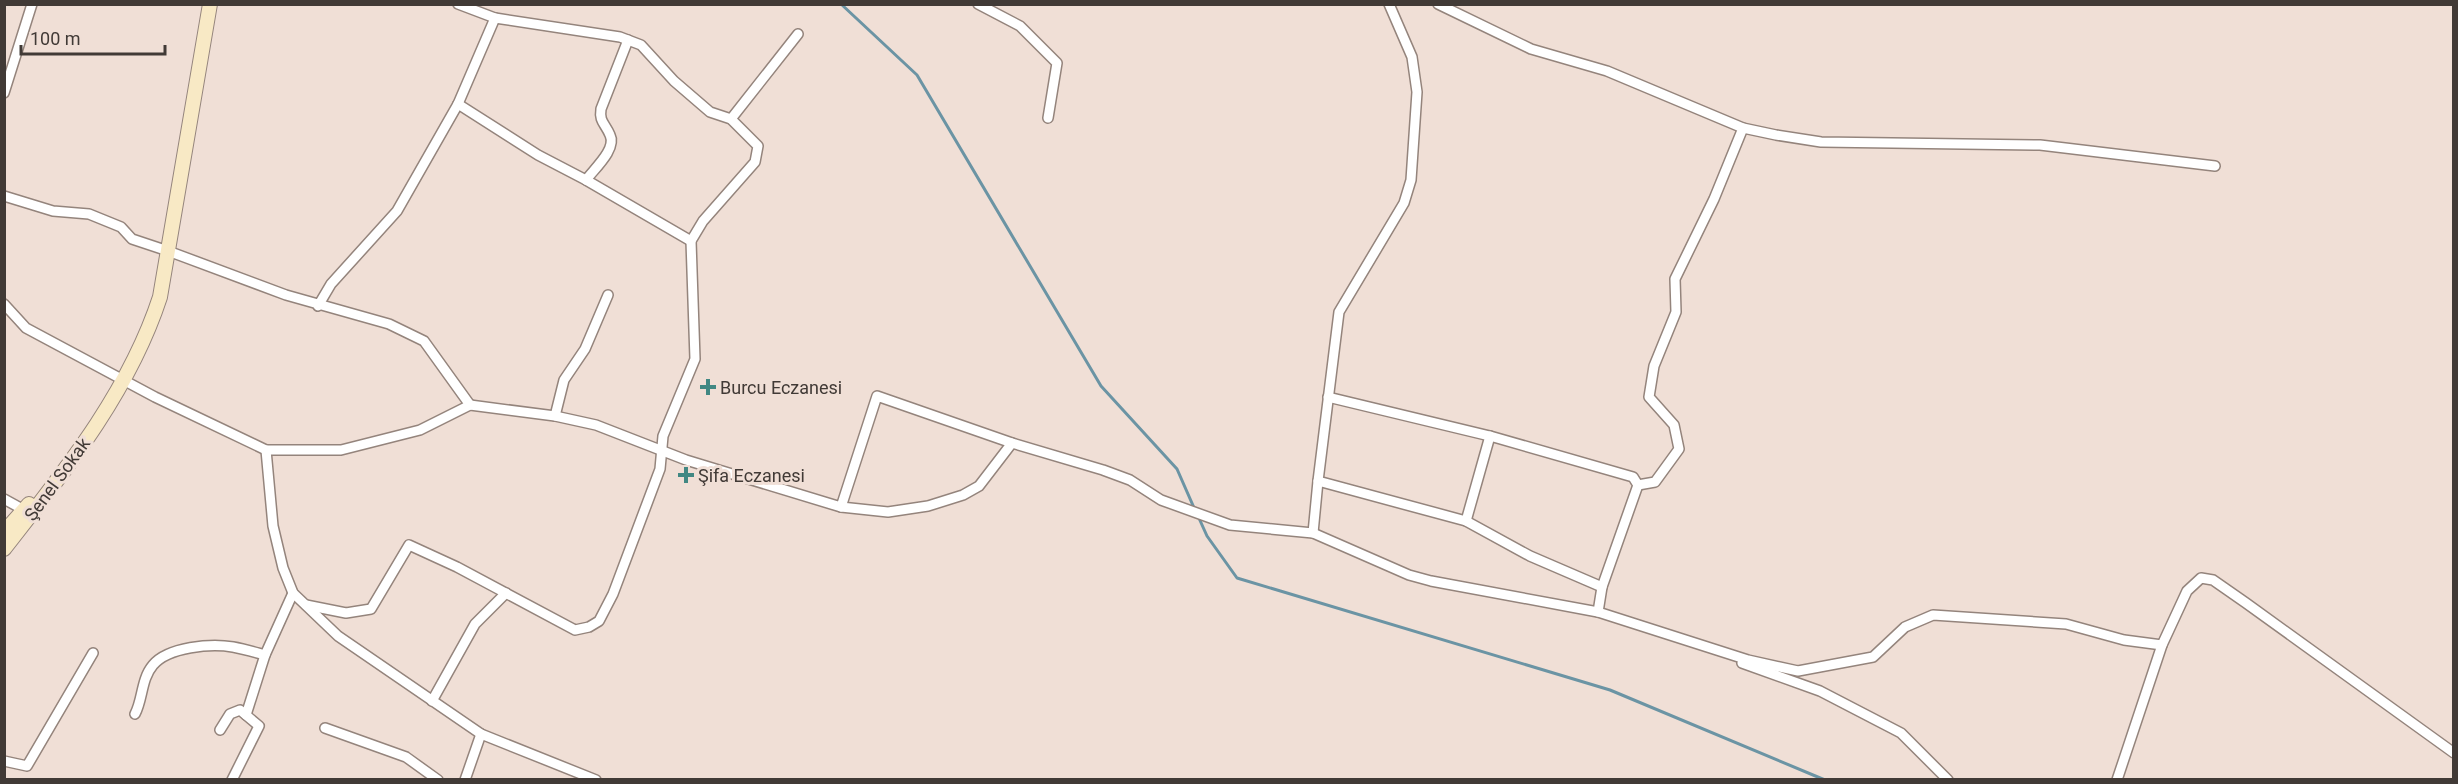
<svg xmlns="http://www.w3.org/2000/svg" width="2458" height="784" font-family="Roboto,sans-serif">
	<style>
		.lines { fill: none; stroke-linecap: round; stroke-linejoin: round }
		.stream { stroke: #6b94a4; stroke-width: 3 }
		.street-casing { stroke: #94847c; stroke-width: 12 }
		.secondary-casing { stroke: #94847c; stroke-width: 16 }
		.street { stroke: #fff; stroke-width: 9 }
		.secondary { stroke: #f8e9c5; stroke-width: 14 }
		.poi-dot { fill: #418883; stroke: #f0dfd6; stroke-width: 2 }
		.labels { text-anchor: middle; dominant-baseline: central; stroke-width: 6; stroke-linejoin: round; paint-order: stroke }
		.poi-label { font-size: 18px; fill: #413a36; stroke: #f0dfd6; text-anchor: start }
		.street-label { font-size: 18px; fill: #413a36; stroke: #f0dfd6 }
	</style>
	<rect width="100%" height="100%" fill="#f0dfd6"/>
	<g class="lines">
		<g class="stream">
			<polyline points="841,4 917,75 1101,386 1177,469 1195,510"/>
			<polyline points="1198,516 1207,536 1237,578 1610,690 1825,780"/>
		</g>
		<defs>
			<g id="street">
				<polyline points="978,4 1020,26 1057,63 1048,118"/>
				<polyline points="1438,4 1531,49 1607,71 1743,128 1776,135 1821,142 2040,145 2215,166"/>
				<polyline points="4,93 32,4"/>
				<polyline points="458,104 538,155 586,180 691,241"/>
				<polyline points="731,119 798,34"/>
				<path d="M586 180C594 169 617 149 610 135 605 123 599 122 601 109L628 40"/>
				<polyline points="4,196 53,211 89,214 121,227 132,239 168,251 286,295 389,324 424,341 470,405"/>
				<polyline points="4,304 26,328 155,397 266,450 341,450 420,430 470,405 555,416 596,425 686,460 841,507 888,512 928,506 963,495 979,486 1012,443"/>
				<polyline points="318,306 331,284 397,211 458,104 495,18"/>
				<polyline points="1328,397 1490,436 1633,477 1638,485 1602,587 1598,612"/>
				<polyline points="555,416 564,380 585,349 608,295"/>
				<polyline points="266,450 273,526 283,568 293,593 338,636 481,734 596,780"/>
				<polyline points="1318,481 1466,521 1530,556 1602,587"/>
				<polyline points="1638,485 1655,482 1679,449 1674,425 1649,397 1654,366 1676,312 1675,279 1714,199 1743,128"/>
				<polyline points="4,499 24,510"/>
				<polyline points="841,507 877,396 1012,443 1103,470 1130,480 1161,500 1230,525 1313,533 1409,575 1431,581 1598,612 1748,660 1798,671 1873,657 1905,627 1933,615 2066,624 2124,640 2162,645"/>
				<polyline points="1466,521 1490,436"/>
				<polyline points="1313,533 1318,481 1339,312 1404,203 1411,180 1417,92 1412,57 1389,4"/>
				<polyline points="306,605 346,613 371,609 409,545 457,567 575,630 589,627 599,621 613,594 660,469 663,436 695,359 691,241 703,221 755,162 758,146 731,119 710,112 674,81 641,45 620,37 495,18 458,4"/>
				<polyline points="1742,663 1820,691 1901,733 1948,780"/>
				<polyline points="432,701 475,624 506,593"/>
				<path d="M135 714C143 699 141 679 153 665 168 647 211 643 233 647 244 649 254 652 265 655"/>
				<polyline points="246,715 265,655 293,593"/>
				<polyline points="325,728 406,757 438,780"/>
				<polyline points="220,730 230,714 240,710 259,726 232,780"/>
				<polyline points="4,761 27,766 93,653"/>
				<polyline points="465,780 481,734"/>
				<polyline points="2117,780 2162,645 2187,591 2201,578 2213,580 2246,603 2454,753"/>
			</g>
			<g id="secondary">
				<polyline points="4,532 29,504"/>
				<path d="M4 549C65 471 129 392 160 297L210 4"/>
			</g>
		</defs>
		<use href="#street" class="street-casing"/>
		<use href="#secondary" class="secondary-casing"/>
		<use href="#street" class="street"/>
		<use href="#secondary" class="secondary"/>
	</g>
	<g class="poi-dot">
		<path d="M705 378h6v6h6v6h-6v6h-6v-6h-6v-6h6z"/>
		<path d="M683 466h6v6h6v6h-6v6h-6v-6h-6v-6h6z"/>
	</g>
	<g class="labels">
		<g class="poi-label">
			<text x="720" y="387">Burcu Eczanesi</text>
			<text x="698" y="475">Şifa Eczanesi</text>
		</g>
		<g class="street-label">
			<text transform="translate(57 479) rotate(-54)">Şenel Sokak</text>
		</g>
	</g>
	<rect width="2458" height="784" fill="none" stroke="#413a36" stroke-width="12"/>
	<path d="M21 45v9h144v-9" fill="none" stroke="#413a36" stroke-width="3"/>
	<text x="30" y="45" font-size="18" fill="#413a36" stroke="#f0dfd6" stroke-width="4.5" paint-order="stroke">100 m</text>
</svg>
